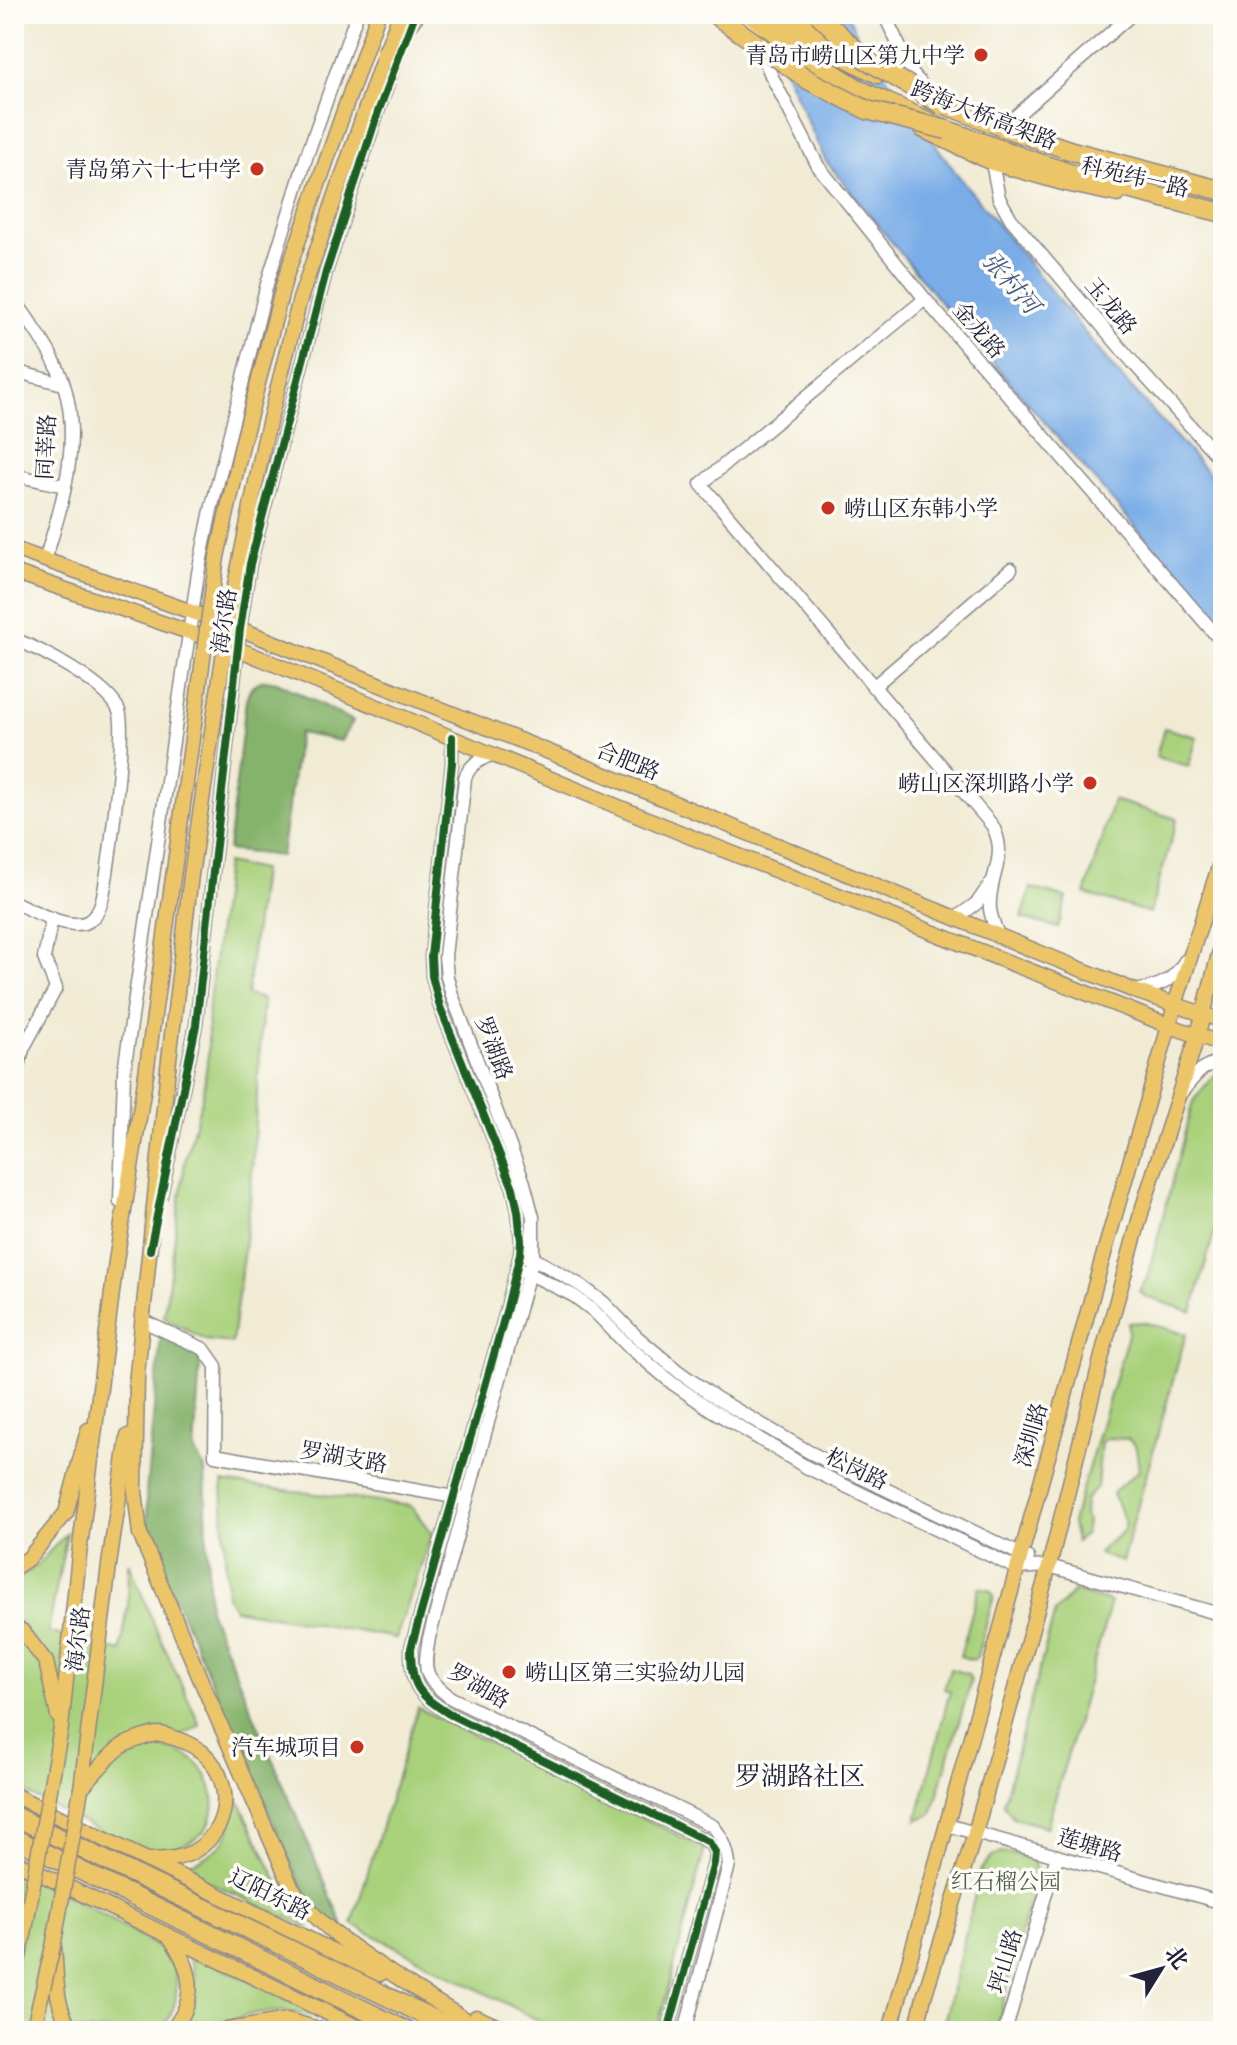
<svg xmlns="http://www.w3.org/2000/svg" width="1237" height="2045" font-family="'IM FELL Great Primer','Noto Serif SC',serif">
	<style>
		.green { fill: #a9d17c; stroke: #667a5c; stroke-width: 2 }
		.forest { fill: #86b36c; stroke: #546a54; stroke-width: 2 }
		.water { fill: #7aade7; stroke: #4e6891; stroke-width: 2 }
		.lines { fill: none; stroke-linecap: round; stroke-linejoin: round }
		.minor-casing { stroke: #8a8688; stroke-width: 15 }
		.major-casing { stroke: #8a8688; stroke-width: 17 }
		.highway-casing { stroke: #8a8688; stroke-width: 21 }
		.minor { stroke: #fff; stroke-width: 12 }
		.major { stroke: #edc569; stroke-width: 14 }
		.highway { stroke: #edc569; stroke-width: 18 }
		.major-bridge-casing { stroke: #8a8688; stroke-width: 17; stroke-linecap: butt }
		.highway-bridge-casing { stroke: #8a8688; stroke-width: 21; stroke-linecap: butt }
		.major-bridge { stroke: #edc569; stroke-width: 14 }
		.highway-bridge { stroke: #edc569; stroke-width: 18 }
		.cycleway-casing { stroke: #fdfcf7; stroke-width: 13 }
		.cycleway { stroke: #1b5e20; stroke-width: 8 }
		.poi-dot { fill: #c8321e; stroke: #fdfcf7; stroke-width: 3 }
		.labels { text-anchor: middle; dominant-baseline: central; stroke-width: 7; stroke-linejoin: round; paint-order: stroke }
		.poi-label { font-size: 22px; fill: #22223b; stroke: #fdfcf7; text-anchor: end }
		.street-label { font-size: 22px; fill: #22223b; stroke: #fdfcf7 }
		.park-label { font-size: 22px; fill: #515f52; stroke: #fdfcf7 }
		.water-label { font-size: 24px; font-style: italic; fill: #455a80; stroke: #fdfcf7 }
		.quarter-label { font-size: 26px; fill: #22223b; stroke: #fdfcf7 }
	</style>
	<rect width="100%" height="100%" fill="#fdfcf7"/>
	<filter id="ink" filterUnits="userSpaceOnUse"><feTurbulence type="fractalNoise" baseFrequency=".0125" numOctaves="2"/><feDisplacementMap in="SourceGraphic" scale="16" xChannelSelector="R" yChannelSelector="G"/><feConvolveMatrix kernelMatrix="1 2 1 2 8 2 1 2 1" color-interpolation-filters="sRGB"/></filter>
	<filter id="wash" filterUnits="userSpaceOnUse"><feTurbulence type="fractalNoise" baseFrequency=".006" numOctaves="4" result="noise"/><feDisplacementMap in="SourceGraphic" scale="32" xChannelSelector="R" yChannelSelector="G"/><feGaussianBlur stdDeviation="1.8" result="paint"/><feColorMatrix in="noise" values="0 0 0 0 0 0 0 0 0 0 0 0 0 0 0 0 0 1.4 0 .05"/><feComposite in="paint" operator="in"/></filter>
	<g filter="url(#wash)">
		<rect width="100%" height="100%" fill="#f1ebd4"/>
		<g class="green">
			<polygon points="1164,728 1197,737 1189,766 1156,757"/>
			<polygon points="1113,800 1177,819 1150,913 1085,894"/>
			<polygon points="226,863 262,870 247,995 263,999 250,1201 232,1343 205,1340 164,1317 185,1161 203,1094 208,1055 208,1012"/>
			<polygon points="1031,888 1067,898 1058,928 1022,918"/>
			<polygon points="1223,1073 1223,1201 1192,1312 1146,1297 1139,1291 1147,1278 1193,1101 1214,1075"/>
			<path d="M1143 1322 1186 1334 1122 1562 1098 1554C1105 1541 1121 1539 1126 1525L1113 1494C1120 1484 1131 1478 1139 1470L1136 1447 1128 1439 1108 1438 1101 1442 1097 1487 1085 1500 1084 1514 1087 1521 1085 1535 1076 1542 1072 1523 1128 1335V1323Z"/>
			<polygon points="222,1482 411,1506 432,1534 396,1638 234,1609 227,1597"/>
			<path d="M67 1533 48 1632 121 1651 128 1605 129 1562 153 1622 200 1725 160 1747C169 1750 181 1752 189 1757 210 1770 219 1800 210 1822 202 1841 166 1855 147 1853 138 1851 127 1844 119 1840 83 1824 49 1804 14 1787V1582L35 1567Z"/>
			<polygon points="979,1587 990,1590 994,1596 977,1657 973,1660 960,1656"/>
			<polygon points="1074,1591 1111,1602 1047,1827 1014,1818 1003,1804 1055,1612"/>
			<polygon points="950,1669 968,1674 971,1681 932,1814 917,1820 950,1691 944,1689"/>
			<polygon points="418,1708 705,1848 657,2031 559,2031 352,1924"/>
			<path d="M235 1793 284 1894 309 1928 178 1868C198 1861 221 1853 229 1832 234 1821 233 1805 235 1793Z"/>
			<polygon points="1001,1853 1015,1854 1032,1860 1037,1871 996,2031 942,2031 981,1869 992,1856"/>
			<path d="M14 1873C56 1889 98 1911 137 1935 145 1940 156 1945 163 1952 183 1973 180 2013 158 2031H14Z"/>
			<path d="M185 1949 327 2019 284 2011 256 2013 226 2021 202 2031H176C190 1998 204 1984 185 1949Z"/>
		</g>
		<g class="forest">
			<path d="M265 680 277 682 353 721 341 741 299 733 281 856 228 850 246 700C250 687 253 683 265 680Z"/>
			<polygon points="161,1335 201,1352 194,1450 205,1469 209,1610 347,1935 314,1907 297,1877 154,1550 148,1524 146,1493"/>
		</g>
		<polygon class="water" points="759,14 847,14 861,42 957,174 1114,369 1223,489 1223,628 941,303 825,160"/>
	</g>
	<g filter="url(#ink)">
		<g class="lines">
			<defs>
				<g id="minor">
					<polyline points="884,14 913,75 927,90"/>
					<polyline points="746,15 771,75 818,166 925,299 1223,643"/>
					<polyline points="1007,124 1132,14"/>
					<polyline points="992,163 999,198 1011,219 1136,366 1223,462"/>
					<path d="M14 299C29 321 46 343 57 367 86 428 64 499 45 560"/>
					<path d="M925 299 701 484 992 825C1010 857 987 877 990 909 991 918 995 927 998 935"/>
					<polyline points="14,371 63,384"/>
					<polyline points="14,475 65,486"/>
					<polyline points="14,586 19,574"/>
					<path d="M14 639C40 649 109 685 119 711 127 729 108 875 102 900 100 908 96 916 89 921 71 932 31 910 14 902"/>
					<polyline points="873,687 1011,569"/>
					<path d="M452 737V763L431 956 432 976 440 1007 513 1188 518 1211 521 1241 520 1254 507 1308 411 1648C411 1687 418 1694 449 1714L709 1842 715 1852 714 1863 668 2031"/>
					<path d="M492 754C480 760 470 764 465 778L445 956 447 977 452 995 524 1183 533 1217V1258L429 1638C423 1672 424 1677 451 1698L713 1826C723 1838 728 1849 729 1865L685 2031"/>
					<polyline points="956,918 977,903 991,883"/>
					<polyline points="1215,967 1223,990"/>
					<path d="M1135 991C1158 987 1173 982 1185 961"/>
					<polyline points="15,1083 23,1049 56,988 44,958 52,918"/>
					<path d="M1180 1094C1194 1078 1201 1064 1223 1061"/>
					<polyline points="161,1196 196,1025 240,629 250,564 326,272 378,112 405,36"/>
					<polyline points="120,1202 124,1071 198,573 211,510 267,284 307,155 357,14"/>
					<polyline points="526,1256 533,1258 580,1285 603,1302 636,1336 679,1372 716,1398 811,1453 1028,1558"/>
					<polyline points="524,1271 574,1296 594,1311 626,1344 672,1383 710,1409 806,1467 1016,1568 1049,1566 1223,1615"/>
					<polyline points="143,1321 204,1349 216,1366 215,1455 460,1498"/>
					<polyline points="947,1825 1223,1903"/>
					<polyline points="1005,2031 1057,1856"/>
				</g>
				<g id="major">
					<polyline points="795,14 845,47"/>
					<polyline points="922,130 992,163 1066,184 1118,195"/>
					<polyline points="14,549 240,629 584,766 1048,956 1135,991 1223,1021"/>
					<polyline points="14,572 238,649 691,837 1170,1026 1223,1044"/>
					<path d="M137 1377 135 1491 140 1534 199 1676 291 1886C313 1921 345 1942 379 1965 413 1988 449 2010 485 2031"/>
					<polyline points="136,1384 168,1068"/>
					<polyline points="14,1568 29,1558 66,1513 88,1430"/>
					<polyline points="14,1628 22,1631 46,1662 58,1716"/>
					<polyline points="61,1728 79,1555 116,1261 146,1074"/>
					<path d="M81 1788C92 1777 111 1752 124 1745 132 1741 151 1734 159 1734 165 1734 172 1738 177 1739 230 1754 243 1823 193 1852 180 1859 166 1859 151 1860"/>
					<polyline points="81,1789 109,1565 128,1436"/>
					<polyline points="14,1795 380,1974"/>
					<polyline points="14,1861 365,2031"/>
					<path d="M169 1936C193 1969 199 1999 171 2031"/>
					<path d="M54 1947C57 1978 54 2004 72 2031"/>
					<polyline points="14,1980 24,1935"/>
					<polyline points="476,2017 508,2031"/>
					<polyline points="222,2031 287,2020 325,2031"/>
					<polyline points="890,2031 1101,1264 1175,1005 1223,854"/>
					<polyline points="916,2031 924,1997 975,1833 1049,1566 1107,1336 1142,1210 1198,1034 1223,939"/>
				</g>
				<g id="highway">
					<polyline points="750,14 803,54 862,91 947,130 1036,162 1088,179 1223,213"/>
					<path d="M778 14C809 37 844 57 878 74"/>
					<polyline points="930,99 1010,130 1072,151 1223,191"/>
					<polyline points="14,1816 458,2031"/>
					<polyline points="14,1838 407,2031"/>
				</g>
			</defs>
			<use href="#minor" class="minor-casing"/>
			<use href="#major" class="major-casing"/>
			<use href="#highway" class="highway-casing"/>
			<use href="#minor" class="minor"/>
			<use href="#major" class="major"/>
			<use href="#highway" class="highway"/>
			<defs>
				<g id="major-bridge">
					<polyline points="168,1068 191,875 230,610 264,443 300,299 384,56 400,14"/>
					<polyline points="146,1074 217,557 243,441 285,279 378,14"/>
					<polyline points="24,1935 61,1728"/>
					<polyline points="33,2031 54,1942 81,1789"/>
				</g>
				<g id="highway-bridge">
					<polyline points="714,14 810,81 867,110 947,130"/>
					<polyline points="818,14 865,59 942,105"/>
					<polyline points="384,56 415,14"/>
				</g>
			</defs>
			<use href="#major-bridge" class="major-bridge-casing"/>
			<use href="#highway-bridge" class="highway-bridge-casing"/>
			<use href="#major-bridge" class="major-bridge"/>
			<use href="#highway-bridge" class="highway-bridge"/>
			<defs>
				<g id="cycleway">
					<path d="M452 737V763L431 956 432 976 440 1007 513 1188 518 1211 521 1241 520 1254 507 1308 411 1648C411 1687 418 1694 449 1714L709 1842 715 1852 714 1863 668 2031"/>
					<polyline points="150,1250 196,1025 240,629 250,564 326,272 378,112 415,14"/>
				</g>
			</defs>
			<use href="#cycleway" class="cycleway-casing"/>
			<use href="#cycleway" class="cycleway"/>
		</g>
	</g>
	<g class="poi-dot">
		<circle cx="981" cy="55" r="8"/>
		<circle cx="257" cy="169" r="8"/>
		<circle cx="828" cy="508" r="8"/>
		<circle cx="1090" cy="783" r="8"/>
		<circle cx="509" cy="1672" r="8"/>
		<circle cx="357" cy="1747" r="8"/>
	</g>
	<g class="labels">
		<g class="poi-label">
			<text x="965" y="55">青岛市崂山区第九中学</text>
			<text x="241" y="169">青岛第六十七中学</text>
			<text x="844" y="508" text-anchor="start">崂山区东韩小学</text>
			<text x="1074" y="783">崂山区深圳路小学</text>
			<text x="525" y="1672" text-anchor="start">崂山区第三实验幼儿园</text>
			<text x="341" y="1747">汽车城项目</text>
		</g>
		<g class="street-label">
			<text transform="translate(984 115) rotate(21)">跨海大桥高架路</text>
			<text transform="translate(1135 177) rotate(13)">科苑纬一路</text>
			<text transform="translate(1111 306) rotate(50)">玉龙路</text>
			<text transform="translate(979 330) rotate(49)">金龙路</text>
			<text transform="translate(46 447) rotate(-87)">同莘路</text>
			<text transform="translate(224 621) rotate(-82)">海尔路</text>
			<text transform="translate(628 761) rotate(22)">合肥路</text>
			<text transform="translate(494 1048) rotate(69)">罗湖路</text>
			<text transform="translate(1031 1435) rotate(-74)">深圳路</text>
			<text transform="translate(344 1457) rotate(10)">罗湖支路</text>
			<text transform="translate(857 1469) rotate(26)">松岗路</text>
			<text transform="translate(78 1639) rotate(-83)">海尔路</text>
			<text transform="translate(479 1686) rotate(30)">罗湖路</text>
			<text transform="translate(1090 1845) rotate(16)">莲塘路</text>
			<text transform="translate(270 1894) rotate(26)">辽阳东路</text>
			<text transform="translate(1005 1961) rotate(-73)">坪山路</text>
		</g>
		<g class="park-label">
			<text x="1006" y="1881">红石榴公园</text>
		</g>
		<g class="water-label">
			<text transform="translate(1011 283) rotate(49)">张村河</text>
		</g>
		<g class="quarter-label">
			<text x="800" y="1776">罗湖路社区</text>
		</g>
	</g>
	<rect width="1237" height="2045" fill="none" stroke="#fdfcf7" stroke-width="48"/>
	<g transform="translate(1161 1969) rotate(53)" stroke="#fdfcf7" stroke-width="6" paint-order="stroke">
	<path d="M0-6L14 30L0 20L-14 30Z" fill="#22223b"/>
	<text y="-12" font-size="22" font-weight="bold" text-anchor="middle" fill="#22223b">北</text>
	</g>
</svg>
